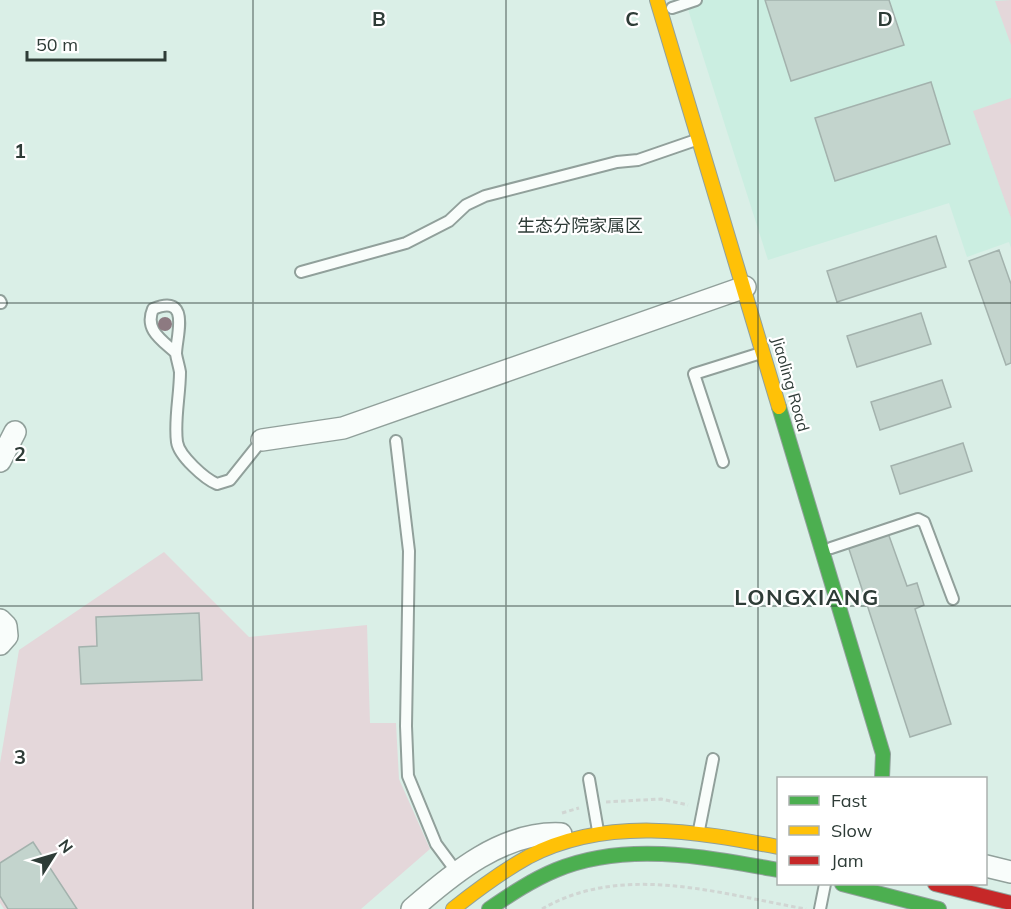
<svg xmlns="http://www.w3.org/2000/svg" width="1011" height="909" font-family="Mulish,'Noto Sans SC',sans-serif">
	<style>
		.built { fill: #cbeee1 }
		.green { fill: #e4d7da }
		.building { fill: #c3d4cd; stroke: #a3b2ad; stroke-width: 1.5 }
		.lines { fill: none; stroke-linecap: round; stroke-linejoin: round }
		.lane-casing { stroke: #91a09b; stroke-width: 14 }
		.street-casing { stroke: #91a09b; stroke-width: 24 }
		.fast-casing { stroke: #91a09b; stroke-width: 16 }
		.slow-casing { stroke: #91a09b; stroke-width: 16 }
		.jam-casing { stroke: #91a09b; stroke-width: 16 }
		.path { stroke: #d0d6d3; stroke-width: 3; stroke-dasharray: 4.5 3; stroke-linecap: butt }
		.lane { stroke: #f9fdfb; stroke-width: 10 }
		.street { stroke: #f9fdfb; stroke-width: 21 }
		.fast { stroke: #4caf50; stroke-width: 14 }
		.slow { stroke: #ffc107; stroke-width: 14 }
		.jam { stroke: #c62828; stroke-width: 14 }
		.tree { fill: #8d7a81 }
		.grid { fill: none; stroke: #2e3c37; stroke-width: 1.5; stroke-opacity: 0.55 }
		.labels { text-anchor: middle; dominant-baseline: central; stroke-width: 4.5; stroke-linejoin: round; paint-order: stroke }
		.street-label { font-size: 16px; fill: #2e3c37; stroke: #fff }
		.neighbourhood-label { font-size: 18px; fill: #2e3c37; stroke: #fff }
		.district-label { font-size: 22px; font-weight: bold; letter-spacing: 1.5px; fill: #2e3c37; stroke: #fff }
		.grid-label { font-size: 20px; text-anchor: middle; font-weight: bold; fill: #2e3c37; stroke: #fff; stroke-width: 4.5; stroke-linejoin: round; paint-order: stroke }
	</style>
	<rect width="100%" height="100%" fill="#daefe7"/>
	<polygon class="built" points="685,0 1011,0 1011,248 1009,242 967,257 949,203 768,260"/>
	<g class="green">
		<polygon points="1011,0 1011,45 995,1"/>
		<polygon points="1011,98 1011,218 973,111"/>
		<polygon points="164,552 249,637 367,625 370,723 396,723 399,779 430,849 361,909 4,909 0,903 0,763 19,650"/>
	</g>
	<g class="building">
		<polygon points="765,0 889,0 904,45 791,81"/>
		<polygon points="931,82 950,144 835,181 815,118"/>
		<polygon points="936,236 946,267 837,302 827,271"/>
		<polygon points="999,250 1011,284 1011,363 1006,365 969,261"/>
		<polygon points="921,313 931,344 857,367 847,336"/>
		<polygon points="942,380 951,407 880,430 871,402"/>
		<polygon points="963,443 972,471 900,494 891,466"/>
		<polygon points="888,533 907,586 917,583 924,605 915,609 951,724 910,737 848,546"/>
		<polygon points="199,613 202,680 81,684 79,647 97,646 96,617"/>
		<polygon points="33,842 77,909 8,909 0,896 0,863"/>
	</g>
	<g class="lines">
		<defs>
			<g id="lane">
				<polyline points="672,8 696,0"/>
				<polyline points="301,272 406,243 449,221 466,205 485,196 617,162 638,160 696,140"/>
				<polyline points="0,301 1,303"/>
				<path d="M176 353C162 340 144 330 153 309 192 293 176 337 176 354 177 360 179 366 180 372 180 395 174 420 177 442 179 456 205 479 217 484L230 480 262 440"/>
				<polyline points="396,441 409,551 406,726 408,776 436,844 456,871"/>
				<polyline points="723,462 694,374 761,353"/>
				<polyline points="831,548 918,519 924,522 953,599"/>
				<polyline points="589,779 598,831"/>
				<polyline points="699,830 713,759"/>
				<polyline points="820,909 825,884"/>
			</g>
			<g id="street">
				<polyline points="262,440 343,428 745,287"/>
				<polyline points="0,461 15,432"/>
				<polyline points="0,620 6,626 7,636 0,644"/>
				<polyline points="986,866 1011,872"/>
				<path d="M412 909C452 874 503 831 561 834"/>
			</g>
			<g id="fast">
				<polyline points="779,407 883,754 882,778"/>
				<polyline points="842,884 939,909"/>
				<path d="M489 909C511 894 532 880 556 870 626 841 706 857 778 870"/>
			</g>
			<g id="slow">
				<polyline points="657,0 779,407"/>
				<path d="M453 909C477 890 501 872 528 857 606 816 696 831 778 847"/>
			</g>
			<polyline id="jam" points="935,884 1011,903"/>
		</defs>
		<use href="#lane" class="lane-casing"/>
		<use href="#street" class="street-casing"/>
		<use href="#fast" class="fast-casing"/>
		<use href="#slow" class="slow-casing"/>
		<use href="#jam" class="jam-casing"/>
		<g class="path">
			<polyline points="606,802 661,799 688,805"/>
			<polyline points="562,813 579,808"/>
			<path d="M542 909C623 862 720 894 806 909"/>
		</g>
		<use href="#lane" class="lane"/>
		<use href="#street" class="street"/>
		<use href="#fast" class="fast"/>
		<use href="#slow" class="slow"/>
		<use href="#jam" class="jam"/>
	</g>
	<circle class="tree" cx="165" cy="324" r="7"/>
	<path class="grid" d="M253 0V909M506 0V909M758 0V909M0 303H1011M0 606H1011"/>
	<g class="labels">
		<g class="street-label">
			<text transform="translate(791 384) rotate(74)">Jiaoling Road</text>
		</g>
		<g class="neighbourhood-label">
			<text x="580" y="225">生态分院家属区</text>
		</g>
		<g class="district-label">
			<text x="807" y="597">LONGXIANG</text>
		</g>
	</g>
	<g class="grid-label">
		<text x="379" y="26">B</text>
		<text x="632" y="26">C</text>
		<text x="885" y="26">D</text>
		<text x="20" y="158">1</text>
		<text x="20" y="461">2</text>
		<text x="20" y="764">3</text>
	</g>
	<rect x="777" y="777" width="210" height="108" fill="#ffffff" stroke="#abb1af" stroke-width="1.5"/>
	<rect x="789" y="796" width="30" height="9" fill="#4caf50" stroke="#abb1af" stroke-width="1.5"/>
	<text x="831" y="807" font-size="18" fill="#2e3c37">Fast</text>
	<rect x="789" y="826" width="30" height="9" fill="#ffc107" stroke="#abb1af" stroke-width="1.5"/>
	<text x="831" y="837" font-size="18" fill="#2e3c37">Slow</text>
	<rect x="789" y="856" width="30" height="9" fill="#c62828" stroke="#abb1af" stroke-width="1.5"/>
	<text x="831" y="867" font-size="18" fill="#2e3c37">Jam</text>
	<g transform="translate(54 855) rotate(53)" stroke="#ffffff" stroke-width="4.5" paint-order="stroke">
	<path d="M0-4.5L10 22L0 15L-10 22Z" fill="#2e3c37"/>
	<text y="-9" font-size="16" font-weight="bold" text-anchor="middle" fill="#2e3c37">N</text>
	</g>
	<path d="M27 51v9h138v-9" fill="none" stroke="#2e3c37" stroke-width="3"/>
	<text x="36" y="51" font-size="18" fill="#2e3c37" stroke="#ffffff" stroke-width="4.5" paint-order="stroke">50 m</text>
</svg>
